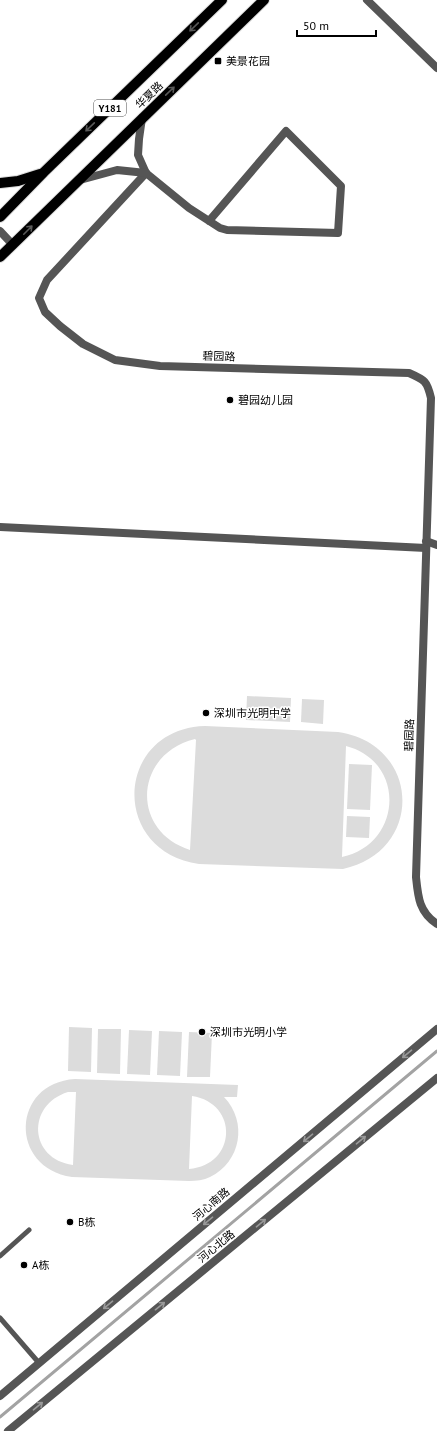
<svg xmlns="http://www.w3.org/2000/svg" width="437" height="1431" font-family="'PT Sans','Noto Sans SC',sans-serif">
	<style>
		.pitch { fill: #dcdcdc; fill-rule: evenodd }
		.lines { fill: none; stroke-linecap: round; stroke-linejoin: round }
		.stream { stroke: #a3a3a3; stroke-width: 3 }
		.primary-casing { stroke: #dbdbdb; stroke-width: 12 }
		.service { stroke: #555; stroke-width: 5 }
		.minor { stroke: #555; stroke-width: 8 }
		.tertiary { stroke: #555; stroke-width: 8 }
		.primary { stroke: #000; stroke-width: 10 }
		.oneway { stroke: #595959 }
		.oneway2 { stroke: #999 }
		.poi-dot { fill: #000; stroke: #fff; stroke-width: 1.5 }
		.labels { text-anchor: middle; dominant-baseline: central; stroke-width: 3; stroke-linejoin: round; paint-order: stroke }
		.shield { fill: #fff; stroke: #4c4c4c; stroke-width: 1 }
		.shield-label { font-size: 10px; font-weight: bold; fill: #000 }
		.poi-label { font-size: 11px; fill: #000; stroke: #fff; text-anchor: start }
		.street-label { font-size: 11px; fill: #000; stroke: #fff }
	</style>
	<rect width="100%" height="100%" fill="#fff"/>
	<g class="pitch">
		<polygon points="247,696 291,698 290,722 246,720"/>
		<polygon points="302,699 324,700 323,724 301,722"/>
		<path d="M205 726 338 732C421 744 425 851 343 869L199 864C109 851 115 729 205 726ZM195 739 196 740 190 850C130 831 134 754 195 739ZM346 746C407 762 402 844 342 857Z"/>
		<polygon points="349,764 372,765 370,810 347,809"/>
		<polygon points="347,816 370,817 369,838 346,837"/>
		<polygon points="69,1027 92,1028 91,1072 68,1071"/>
		<polygon points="98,1029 121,1029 120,1074 97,1073"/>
		<polygon points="129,1030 152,1031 150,1075 127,1074"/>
		<polygon points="159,1031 182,1032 180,1076 157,1075"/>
		<polygon points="189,1032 212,1033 210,1077 187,1077"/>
		<path d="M75 1079 238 1085 237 1097H224C248 1122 241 1162 210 1177 204 1180 196 1181 189 1181L72 1177C9 1168 11 1083 75 1079ZM68 1092H76L73 1165C29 1159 26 1105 68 1092ZM192 1096C239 1103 237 1165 189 1169Z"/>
	</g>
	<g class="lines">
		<polyline class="stream" points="0,1417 437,1051"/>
		<defs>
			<g id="primary">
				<polyline points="0,183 18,181 40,174"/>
				<polyline points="0,217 44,172 222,0"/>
				<polyline points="0,257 264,0"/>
			</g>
		</defs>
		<use href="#primary" class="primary-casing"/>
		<g class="service">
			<polyline points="0,1256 29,1230"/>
			<polyline points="0,1318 39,1363"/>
		</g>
		<g class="minor">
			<polyline points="142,118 139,139 138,155 146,173 189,208 220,228 227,230 338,233 341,186 286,131 209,221"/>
			<path d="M146 173 47 280 39 298 45 312 60 326 83 344 115 360 160 366 409 373C425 380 427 381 431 398L416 877C418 897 419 912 437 924"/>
			<polyline points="80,180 117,170 146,173"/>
			<polyline points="0,527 426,548"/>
			<polyline points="426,541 437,545"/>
			<polyline points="0,1396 437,1029"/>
			<polyline points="8,1431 437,1078"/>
		</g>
		<g class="tertiary">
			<polyline points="367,0 437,68"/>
			<polyline points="0,231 13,245"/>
		</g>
		<use href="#primary" class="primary"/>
	</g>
	<defs><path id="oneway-shaft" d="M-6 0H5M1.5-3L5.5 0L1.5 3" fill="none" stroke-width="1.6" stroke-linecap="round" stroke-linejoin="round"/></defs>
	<g class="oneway">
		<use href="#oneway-shaft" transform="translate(194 27) rotate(136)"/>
		<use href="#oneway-shaft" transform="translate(170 91) rotate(-44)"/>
		<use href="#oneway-shaft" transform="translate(90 127) rotate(136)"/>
		<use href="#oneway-shaft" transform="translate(28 230) rotate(-45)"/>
	</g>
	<g class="oneway2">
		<use href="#oneway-shaft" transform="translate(407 1054) rotate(140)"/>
		<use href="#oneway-shaft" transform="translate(308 1138) rotate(140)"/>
		<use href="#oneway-shaft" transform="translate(361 1140) rotate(-40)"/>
		<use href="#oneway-shaft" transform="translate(208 1221) rotate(140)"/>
		<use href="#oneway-shaft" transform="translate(261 1223) rotate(-40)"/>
		<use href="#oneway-shaft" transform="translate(108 1305) rotate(140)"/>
		<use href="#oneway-shaft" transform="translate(160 1306) rotate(-39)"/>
		<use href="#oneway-shaft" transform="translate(38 1406) rotate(-40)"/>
	</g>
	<g class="poi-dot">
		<rect x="214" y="57" width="8" height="8" rx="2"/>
		<circle cx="230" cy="400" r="4"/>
		<circle cx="206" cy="713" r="4"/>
		<circle cx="202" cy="1032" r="4"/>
		<circle cx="70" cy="1222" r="4"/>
		<circle cx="24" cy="1265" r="4"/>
	</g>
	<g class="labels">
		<rect class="shield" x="94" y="100" width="32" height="16" rx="3"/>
		<g class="shield-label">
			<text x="110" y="108">Y181</text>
		</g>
		<g class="poi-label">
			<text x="226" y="61">美景花园</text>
			<text x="238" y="400">碧园幼儿园</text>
			<text x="214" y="713">深圳市光明中学</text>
			<text x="210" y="1032">深圳市光明小学</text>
			<text x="78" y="1222">B栋</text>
			<text x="32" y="1265">A栋</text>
		</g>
		<g class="street-label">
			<text transform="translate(149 95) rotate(-44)">华夏路</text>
			<text transform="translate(219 356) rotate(2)">碧园路</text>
			<text transform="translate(409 735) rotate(-88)">碧园路</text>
			<text transform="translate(211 1204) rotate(-40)">河心南路</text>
			<text transform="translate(216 1246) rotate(-39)">河心北路</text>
		</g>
	</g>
	<path d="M297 30v6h79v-6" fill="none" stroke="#000000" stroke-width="2"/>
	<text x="303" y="30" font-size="12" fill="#000000" stroke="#ffffff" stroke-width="3" paint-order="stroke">50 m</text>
</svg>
